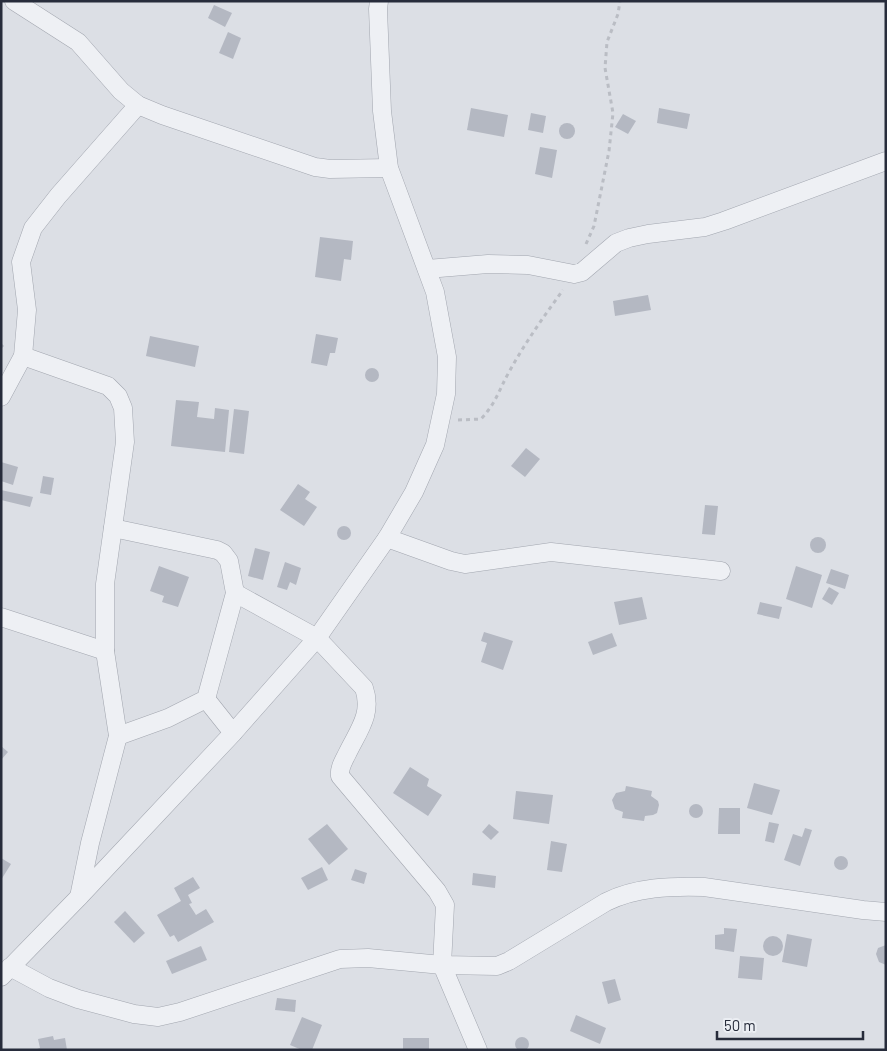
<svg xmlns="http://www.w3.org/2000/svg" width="887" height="1051" font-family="Barlow,sans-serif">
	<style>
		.building { fill: #b4b8c2 }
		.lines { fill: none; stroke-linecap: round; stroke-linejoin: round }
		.street-casing { stroke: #a2a6af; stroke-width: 19 }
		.path { stroke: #babdc4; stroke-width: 3; stroke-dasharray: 4 4; stroke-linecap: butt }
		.street { stroke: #eef0f4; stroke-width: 18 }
	</style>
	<rect width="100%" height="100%" fill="#dcdfe5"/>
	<g class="building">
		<polygon points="214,5 232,13 225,27 208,18"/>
		<polygon points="228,32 241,38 233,59 219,53"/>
		<polygon points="471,108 508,115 504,137 467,130"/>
		<polygon points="659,108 690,114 687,129 657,123"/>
		<polygon points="531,113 546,116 543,133 528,130"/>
		<polygon points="623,114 636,121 628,134 615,127"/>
		<circle cx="567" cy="131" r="8"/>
		<polygon points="540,147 557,150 552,178 535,174"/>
		<polygon points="320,237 353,241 351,260 344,259 341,281 315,277"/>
		<polygon points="648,295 651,310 615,316 613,301"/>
		<polygon points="316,334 338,338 335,353 330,353 327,366 311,363"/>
		<polygon points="150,336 199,346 195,367 146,356"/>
		<circle cx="372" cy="375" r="7"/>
		<polygon points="176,400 199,402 197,417 214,419 215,408 229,410 225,452 171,446"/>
		<polygon points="234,409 249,411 244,454 229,452"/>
		<polygon points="526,448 540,459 525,477 511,466"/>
		<polygon points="1,462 18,467 13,485 1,481"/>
		<polygon points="43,476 54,478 51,495 40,493"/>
		<polygon points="298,484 310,492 305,499 317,507 304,526 280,510"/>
		<polygon points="1,490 33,497 30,507 1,500"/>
		<polygon points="705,505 718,506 715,535 702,534"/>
		<circle cx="344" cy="533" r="7"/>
		<circle cx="818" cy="545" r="8"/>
		<polygon points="255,548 270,552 263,580 248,576"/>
		<polygon points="285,562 301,568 296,585 290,582 287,590 277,587"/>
		<polygon points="159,566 189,577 178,607 162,602 164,596 150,591"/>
		<polygon points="796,566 822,575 812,608 786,599"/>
		<polygon points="831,569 849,575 845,589 826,583"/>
		<polygon points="829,587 839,593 832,605 822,599"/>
		<polygon points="642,597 647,619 619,625 614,602"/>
		<polygon points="760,602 782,607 779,619 757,614"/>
		<polygon points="484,632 513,641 503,670 481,662 487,643 481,641"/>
		<polygon points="612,633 617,646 593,655 588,642"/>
		<polygon points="1,746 8,752 1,760"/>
		<polygon points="410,767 429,779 427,786 442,795 428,816 393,793"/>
		<polygon points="754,783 780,790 772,815 747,808"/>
		<polygon points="626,786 652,791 651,796 658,801 659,805 657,813 653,815 645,816 644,821 622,818 623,812 615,809 612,800 616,793 625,791"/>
		<polygon points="516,791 553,795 549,824 513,819"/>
		<circle cx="696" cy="811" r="7"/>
		<polygon points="719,808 740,808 740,834 718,834"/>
		<polygon points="769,822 779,824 774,843 765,841"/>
		<polygon points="327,824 348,849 329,865 308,839"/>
		<polygon points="489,824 499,832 491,840 482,832"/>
		<polygon points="805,828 812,830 800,866 784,860 793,834 802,837"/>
		<polygon points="551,841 567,844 562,872 547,870"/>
		<circle cx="841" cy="863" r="7"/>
		<polygon points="1,858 11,864 1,880"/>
		<polygon points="322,867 328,880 308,890 301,878"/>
		<polygon points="355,869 367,873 364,884 351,880"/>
		<polygon points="473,873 496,876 495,888 472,885"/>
		<polygon points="193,877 200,888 188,895 192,903 189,904 196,915 206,909 214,922 178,942 174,935 170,937 157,915 181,901 174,888"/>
		<polygon points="125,911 145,933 134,943 114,922"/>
		<polygon points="724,928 737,929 734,952 715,949 715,935 724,934"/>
		<polygon points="787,934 812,939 807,967 782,962"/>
		<circle cx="773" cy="946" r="10"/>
		<polygon points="886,945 886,965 879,962 876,954 878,948"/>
		<polygon points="201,946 207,960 172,974 166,961"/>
		<polygon points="740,956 764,958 762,980 738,978"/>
		<polygon points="615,979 621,1000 608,1004 602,982"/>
		<polygon points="277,998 296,1000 295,1012 275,1010"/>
		<polygon points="576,1015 606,1028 600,1044 570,1031"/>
		<polygon points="302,1017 322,1025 312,1050 302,1050 290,1045"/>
		<polygon points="53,1036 54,1040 65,1038 67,1050 34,1050 40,1048 38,1039"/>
		<circle cx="522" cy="1044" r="7"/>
		<rect x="403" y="1038" width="26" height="12"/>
	</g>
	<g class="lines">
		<defs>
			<g id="street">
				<polyline points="14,1 78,42 121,91 138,105 162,115 315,167 330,169 389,168"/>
				<polyline points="427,269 488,264 528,265 574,274 582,272 616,243 629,238 648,234 705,227 724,221 886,161"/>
				<polyline points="23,356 108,386 118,396 123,408 125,442 105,584 105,651 118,736 90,843 79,897"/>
				<polyline points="1,397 23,356 27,310 21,262 33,228 58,196 138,105"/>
				<polyline points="113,528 217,550 223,553 229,561 235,593 206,699 168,718 118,736"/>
				<polyline points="387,538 451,561 465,564 551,552 721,571"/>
				<path d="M235 593 317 638 364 688C373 714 358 731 347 754 343 762 339 768 340 776L437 891 445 905 442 965 478 1050"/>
				<polyline points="1,617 105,651"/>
				<polyline points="206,699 233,733"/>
				<path d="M10 967 49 988 78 999 134 1014 158 1017 180 1012 340 959 368 958 442 965 497 966 509 961 606 902C636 887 671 886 704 887L863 910 886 912"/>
				<polyline points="1,977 79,897 233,733 317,638 387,538 414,492 435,445 446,394 447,357 435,292 389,168 382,111 378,9 379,1"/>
			</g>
		</defs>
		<use href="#street" class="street-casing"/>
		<g class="path">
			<polyline points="586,244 594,226 609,151 613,113 605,68 607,42 618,14 620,1"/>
			<polyline points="1,345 3,347"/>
			<path d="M458 420 481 419C496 403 499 390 509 372 525 343 544 316 563 290"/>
		</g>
		<use href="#street" class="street"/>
	</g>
	<rect width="887" height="1051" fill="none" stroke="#272c3b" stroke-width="5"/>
	<path d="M717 1031v8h146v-8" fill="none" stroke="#272c3b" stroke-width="2.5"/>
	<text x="724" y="1031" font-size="15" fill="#272c3b" stroke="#ebeef3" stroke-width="4" paint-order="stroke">50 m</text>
</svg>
